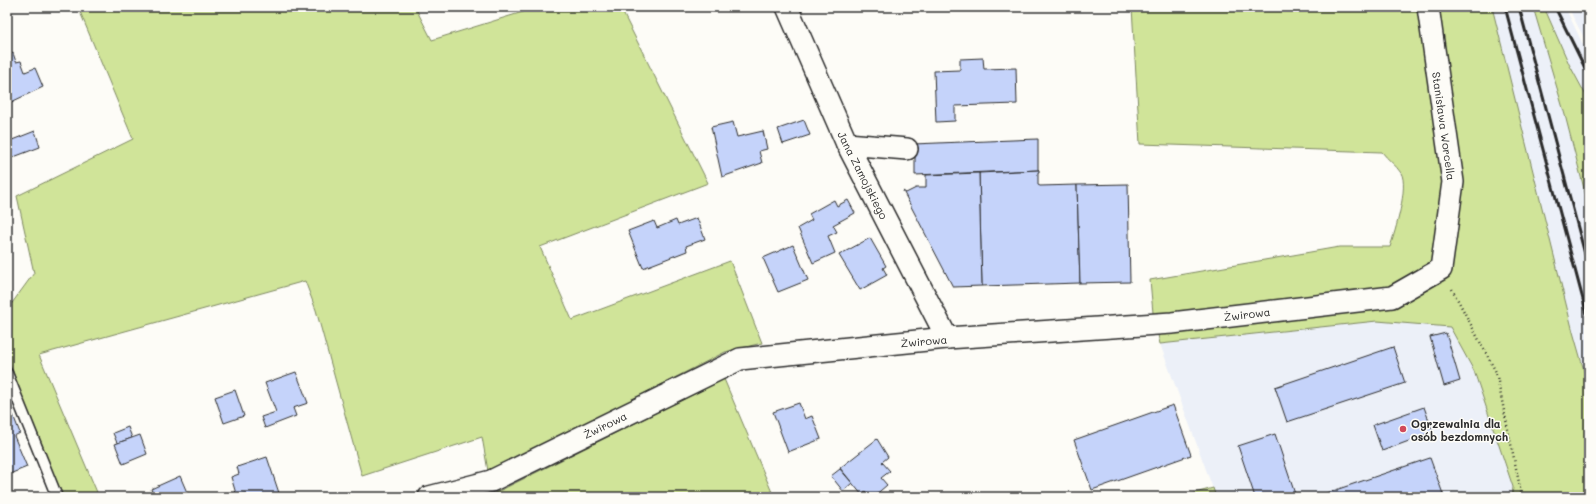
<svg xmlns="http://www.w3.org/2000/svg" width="1596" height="504" font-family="Mali,sans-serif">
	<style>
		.built { fill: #ecf0f8 }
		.green { fill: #d0e499; stroke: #7e8862 }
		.building { fill: #c5d3fa; stroke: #2b2b2b }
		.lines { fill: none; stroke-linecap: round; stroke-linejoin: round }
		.lane-casing { stroke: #2b2b2b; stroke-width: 13 }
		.street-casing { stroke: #2b2b2b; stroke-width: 24 }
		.path { stroke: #2b2b2b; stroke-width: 2.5; stroke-dasharray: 1 3; stroke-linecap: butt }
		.lane { stroke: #fdfcf7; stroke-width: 10 }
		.street { stroke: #fdfcf7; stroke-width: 21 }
		.rail { stroke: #2b2b2b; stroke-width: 3 }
		.poi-dot { fill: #d1495b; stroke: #fdfcf7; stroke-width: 1.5 }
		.labels { text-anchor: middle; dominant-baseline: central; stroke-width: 3; stroke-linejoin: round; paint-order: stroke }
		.street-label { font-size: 11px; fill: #2b2b2b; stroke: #fdfcf7 }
		.poi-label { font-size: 11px; font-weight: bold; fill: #2b2b2b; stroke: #fdfcf7; text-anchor: start }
	</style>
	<rect width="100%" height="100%" fill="#fdfcf7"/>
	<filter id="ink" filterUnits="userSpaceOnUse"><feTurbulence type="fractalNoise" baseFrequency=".025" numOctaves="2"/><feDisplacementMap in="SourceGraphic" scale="8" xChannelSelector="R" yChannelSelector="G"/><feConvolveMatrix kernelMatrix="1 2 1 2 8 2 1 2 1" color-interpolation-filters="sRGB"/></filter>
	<g filter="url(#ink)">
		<g class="built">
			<polygon points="1492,7 1533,7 1565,115 1589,208 1589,388 1573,332"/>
			<polygon points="1544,7 1565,7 1589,57 1589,101 1569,64"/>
			<polygon points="1569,7 1589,7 1589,47 1573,17"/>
			<polygon points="1377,321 1450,327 1474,371 1513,487 1512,497 1216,497 1160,344"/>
		</g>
		<g class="green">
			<polygon points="78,7 415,7 432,40 539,7 620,7 708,183 540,247 572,320 730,261 762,343 725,352 610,411 488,471 482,437 362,476 316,310 305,281 39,355 99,497 60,497 7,356 7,310 34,273 17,196 133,139"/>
			<path d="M1132 7H1492L1573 332 1589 388V497H1512L1513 487 1474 371 1450 327 1377 321 1160 344 1153 313 1150 280 1339 247H1390C1395 232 1409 186 1401 173 1396 165 1387 159 1382 152L1140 144Z"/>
			<polygon points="1533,7 1544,7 1569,64 1589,101 1589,208 1565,115"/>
			<polygon points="724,379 774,497 494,497 493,494"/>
			<polygon points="1213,488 1216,497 1181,497"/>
		</g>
		<g class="building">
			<polygon points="13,53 16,62 21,61 25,72 35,68 43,87 7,104 7,56"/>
			<polygon points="983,58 984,69 1016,68 1017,104 955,106 955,121 936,122 934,71 960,70 960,59"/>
			<polygon points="804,120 810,135 783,144 778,129"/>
			<polygon points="733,122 737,137 763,131 767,149 759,151 762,163 722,177 711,127"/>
			<polygon points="35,131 40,147 11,158 7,148 7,142"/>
			<polygon points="1038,139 1038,169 1039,170 915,175 915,146 913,144"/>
			<polygon points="1039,170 1039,172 1038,172 1038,185 1040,186 1077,185 1080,283 982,286 979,173"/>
			<polygon points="979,173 982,286 953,287 903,191 906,193 916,188 926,188 926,175"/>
			<polygon points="1128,184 1130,282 1080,283 1077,185"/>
			<polygon points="834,200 837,206 848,200 855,213 833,225 837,232 828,236 835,253 813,263 798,228 812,220 809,214"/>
			<polygon points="697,218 705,239 686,246 687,251 643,268 628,231 654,221 657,228 676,220 678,225"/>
			<polygon points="870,238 886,266 883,268 887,275 860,290 839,255"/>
			<polygon points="793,245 808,280 778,292 763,258"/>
			<polygon points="1446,333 1460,381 1444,386 1430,337"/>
			<polygon points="1393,347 1405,383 1287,422 1275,387"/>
			<polygon points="296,372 308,403 293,408 296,416 265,428 261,417 276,412 265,383"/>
			<polygon points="235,390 244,416 224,423 215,397"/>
			<polygon points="799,403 805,419 812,416 821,439 788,452 773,412"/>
			<polygon points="1173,405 1191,455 1092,490 1074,440"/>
			<polygon points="1424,407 1433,432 1382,451 1373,425"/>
			<polygon points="13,415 20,433 14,436 27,467 7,475 7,418"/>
			<polygon points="128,427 132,438 117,443 113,433"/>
			<polygon points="1275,434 1296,497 1255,497 1238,446"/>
			<polygon points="140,435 147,454 123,464 115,444"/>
			<polygon points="877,439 888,457 882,462 890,471 881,478 887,485 873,497 870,497 865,491 862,495 840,468"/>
			<polygon points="267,457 279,493 267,497 247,497 246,493 237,497 231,477 239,474 237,467"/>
			<polygon points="1430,458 1443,494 1434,497 1315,497"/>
			<polygon points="840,469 852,483 843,491 831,476"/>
			<polygon points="180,476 189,497 154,497 151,489"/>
		</g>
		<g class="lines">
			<defs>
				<polyline id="lane" points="7,373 57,497"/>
				<g id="street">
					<polyline points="787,7 847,144 947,338"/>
					<polyline points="847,144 907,149"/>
					<polyline points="429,497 491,481 740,359 947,338 1172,323 1392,297 1441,269 1453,182 1428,7"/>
				</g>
			</defs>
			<use href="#lane" class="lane-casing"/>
			<use href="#street" class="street-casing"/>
			<polyline class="path" points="1452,289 1496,372 1522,497"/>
			<use href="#lane" class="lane"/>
			<use href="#street" class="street"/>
			<g class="rail">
				<polyline points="1505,7 1589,322"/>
				<polyline points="1519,7 1589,269"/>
				<polyline points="1555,7 1589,76"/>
			</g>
		</g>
	</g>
	<circle class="poi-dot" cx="1403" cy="429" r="4"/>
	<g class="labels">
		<g class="street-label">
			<text transform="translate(1444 126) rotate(82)">Stanisława Worcella</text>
			<text transform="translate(863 175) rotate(63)">Jana Zamojskiego</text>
			<text transform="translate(1247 314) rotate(-7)">Żwirowa</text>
			<text transform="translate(924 341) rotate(-5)">Żwirowa</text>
			<text transform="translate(605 425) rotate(-26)">Żwirowa</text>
		</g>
		<g class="poi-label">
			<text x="1411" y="423">Ogrzewalnia dla<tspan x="1411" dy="13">osób bezdomnych</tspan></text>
		</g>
	</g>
	<rect width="1596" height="504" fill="none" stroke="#fdfcf7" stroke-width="24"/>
	<rect x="12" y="12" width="1572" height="480" fill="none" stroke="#2b2b2b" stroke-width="1.5" filter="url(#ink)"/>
</svg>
